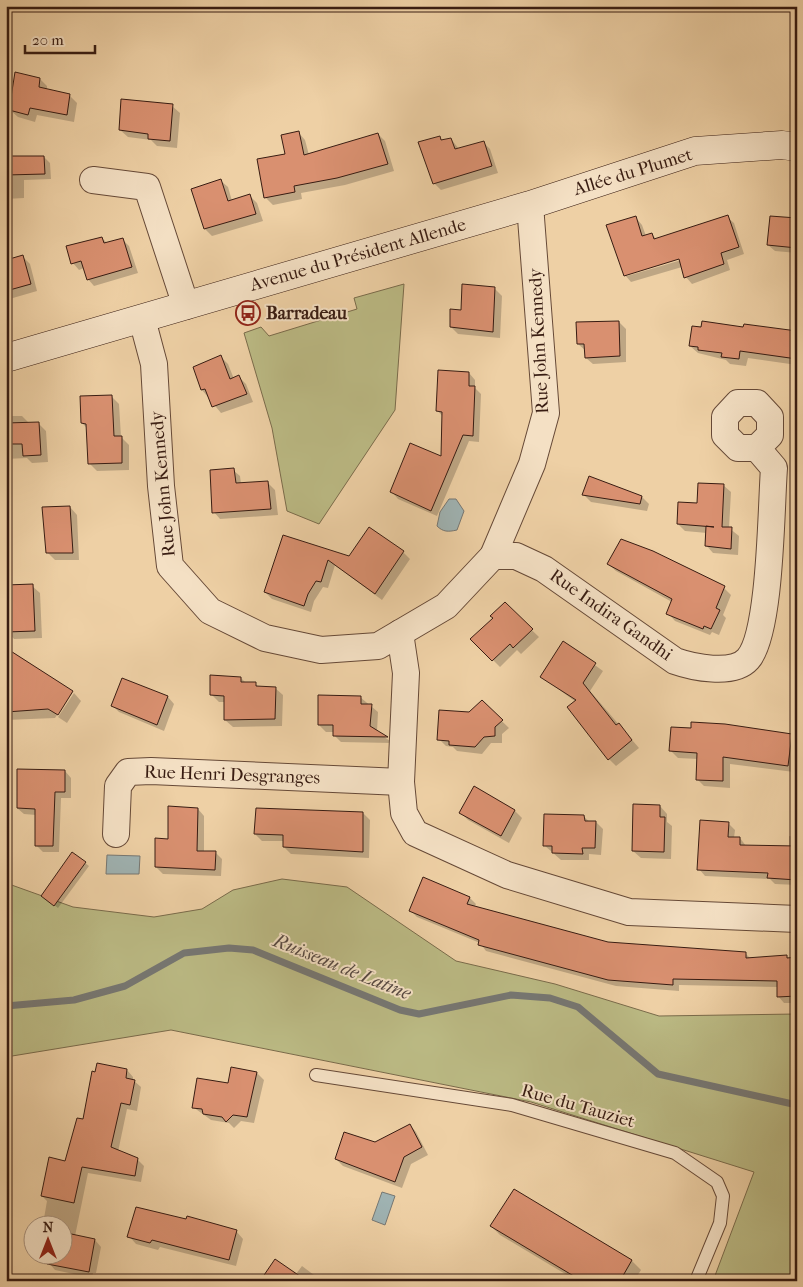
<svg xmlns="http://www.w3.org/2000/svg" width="803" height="1287" font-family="'IM FELL French Canon',serif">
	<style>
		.green { fill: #bbba84; stroke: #7a6b4b }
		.water { fill: #9fb3b3; stroke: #767773 }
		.shadow { fill: #0003; fill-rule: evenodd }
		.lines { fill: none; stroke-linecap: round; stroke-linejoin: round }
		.stream { stroke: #767773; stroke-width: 7 }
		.building { fill: #d99070; stroke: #381c12 }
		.lane-casing { stroke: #664937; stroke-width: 14 }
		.street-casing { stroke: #664937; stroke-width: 28 }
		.secondary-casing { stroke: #381c12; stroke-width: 29 }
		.lane { stroke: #f4e0c4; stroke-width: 12 }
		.street { stroke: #f4e0c4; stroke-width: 26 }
		.secondary { stroke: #f4e0c4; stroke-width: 28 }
		.labels { text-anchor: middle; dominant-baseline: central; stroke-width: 4; stroke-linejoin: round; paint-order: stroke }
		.street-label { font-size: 18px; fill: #381c12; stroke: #f4e0c4 }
		.poi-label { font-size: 18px; font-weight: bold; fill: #381c12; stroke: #f4e0c4; text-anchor: start }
		.water-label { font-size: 19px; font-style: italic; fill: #574942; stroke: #f4e0c4 }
	</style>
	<rect width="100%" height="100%" fill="#eed0a5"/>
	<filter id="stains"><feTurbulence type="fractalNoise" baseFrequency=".004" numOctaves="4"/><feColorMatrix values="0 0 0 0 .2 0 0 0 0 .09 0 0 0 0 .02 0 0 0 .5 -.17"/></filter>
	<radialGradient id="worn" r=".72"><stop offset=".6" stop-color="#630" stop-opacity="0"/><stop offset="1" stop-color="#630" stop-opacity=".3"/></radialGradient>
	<g class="green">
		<polygon points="404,284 395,410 319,524 287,511 272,428 244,333 261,327 269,336 357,309 354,298"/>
		<polygon points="282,879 347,887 456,961 555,984 659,1016 797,1014 797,1281 713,1281 754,1172 531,1102 171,1030 6,1057 6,883 73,907 154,917 202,909 233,890"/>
	</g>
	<g class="water">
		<path d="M449 499H456L464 511 457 530C448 532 443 532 437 526L440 512Z"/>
		<polygon points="107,855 140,856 139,874 106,874"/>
		<polygon points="382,1192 395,1196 385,1225 372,1220"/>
	</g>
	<g class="shadow">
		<polygon points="40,79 47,86 47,90 69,95 77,103 74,122 37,115 35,122 18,117 10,110"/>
		<polygon points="172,106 180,113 177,148 157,146 151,140 128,137 120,130"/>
		<polygon points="298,132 305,140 309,155 378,134 385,141 394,171 345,185 301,193 302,199 273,205 266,198 259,160 286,155"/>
		<polygon points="440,138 444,141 451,139 459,149 483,142 490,149 498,173 441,190 434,183"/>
		<polygon points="6,156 44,157 50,163 51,179 24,180 24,198 6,199"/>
		<polygon points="220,180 228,187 232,201 250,196 257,203 263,221 212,236 205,229"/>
		<path d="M727 217 734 223 744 254 727 260 730 270 692 284 686 277 682 267 631 282 625 275 636 218 642 225 646 236 652 234 657 240ZM684 256 685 259 627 276V274Z"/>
		<polygon points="797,220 797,253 775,251 768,245"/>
		<polygon points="102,238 107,243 123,240 129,246 138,273 94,286 88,279 84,268 79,270 73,263 68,246"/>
		<polygon points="22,256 30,264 37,291 6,300 6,261"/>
		<polygon points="495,289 502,296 500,338 458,334 451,327 462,311"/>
		<polygon points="619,322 626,329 626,362 593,364 586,358 586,351 578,344"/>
		<polygon points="703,323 797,333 797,365 748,358 746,366 730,364 726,360 698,353 690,346"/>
		<polygon points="221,357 228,364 234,379 239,377 246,384 253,402 221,413 202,390"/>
		<polygon points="469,373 475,380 475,388 481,394 479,442 469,441 437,516 398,499 392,492 442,458 443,417 438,411"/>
		<polygon points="111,396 119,404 121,437 129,445 129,470 97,471 89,463 87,428 82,423"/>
		<polygon points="6,416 22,416 29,423 39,424 46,431 48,462 32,463 27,458 6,459"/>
		<polygon points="233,470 240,476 241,484 268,483 275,490 278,515 220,519 214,512"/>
		<polygon points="723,485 731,492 729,528 739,536 738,555 713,553 706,545 707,533 685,531 678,524"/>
		<polygon points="584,495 642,497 649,504 647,511 591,502"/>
		<polygon points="70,507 77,515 79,560 55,560 47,552"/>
		<polygon points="283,537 350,557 403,552 410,559 382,600 335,565 328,588 323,587 314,601 311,612 272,599 265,592"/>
		<polygon points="608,564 724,588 731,595 723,615 726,618 719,635 712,632 710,635 675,621 668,613 672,602 616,571"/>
		<polygon points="32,586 40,593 42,638 14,639 7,631"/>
		<polygon points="505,604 539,637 521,654 517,650 500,667 472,639 494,618"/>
		<polygon points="563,642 603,671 590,691 639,748 616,766 609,759 576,702 542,677"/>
		<polygon points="8,651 73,692 55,718 6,720"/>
		<polygon points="241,678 246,683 255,684 259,687 275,688 283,695 282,726 233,727 225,720 225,702 219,702 212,695"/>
		<polygon points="123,680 168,697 174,704 164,731 119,712 113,706"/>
		<polygon points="74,693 81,701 67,723 58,717"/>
		<polygon points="360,697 378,712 377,732 393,743 341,742 334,735 334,732 326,732 319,725"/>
		<polygon points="482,702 509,728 502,734 502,743 491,743 482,754 457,751 453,747 446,746 439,739"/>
		<polygon points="791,736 797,741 794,772 730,764 730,788 704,786 697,779 698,759 678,758 671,751"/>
		<polygon points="65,771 71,778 71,798 61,798 59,852 43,852 36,845 36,815 24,814 17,808"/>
		<polygon points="474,788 515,811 522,818 509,843 468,820 461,813"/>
		<polygon points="660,806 667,814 667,822 672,826 671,859 641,858 633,851"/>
		<polygon points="198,809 204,816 204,852 215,852 222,859 221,876 163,874 156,867 169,840"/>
		<polygon points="363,813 370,820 369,858 291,854 284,847 284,841 262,841 255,834"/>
		<polygon points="584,817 590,822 596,822 603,829 601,855 589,854 589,860 561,860 544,845"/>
		<polygon points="728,823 735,830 734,838 740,838 746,846 789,847 789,836 797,837 797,885 775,884 770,879 705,876 699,869"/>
		<polygon points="85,863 89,866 58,908 46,899"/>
		<polygon points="470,898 476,904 474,908 608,944 745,953 751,959 786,956 789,959 797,959 797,1003 784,1003 778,996 778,987 679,985 679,991 616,986 486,951 480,943 417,917 411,911"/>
		<polygon points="232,1069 257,1073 264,1080 254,1123 241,1121 234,1128 229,1123 211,1120 193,1107 229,1084"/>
		<polygon points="127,1070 133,1077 133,1080 141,1087 137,1111 127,1109 118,1152 137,1159 144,1166 141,1182 88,1173 75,1236 95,1240 101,1247 96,1273 93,1273 92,1278 55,1270 49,1263 49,1259 41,1254 62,1254 62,1224 43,1224 47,1201 42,1196 66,1162 84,1121"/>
		<polygon points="410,1125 416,1132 428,1155 411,1164 402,1188 343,1166 336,1159 375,1143"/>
		<polygon points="514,1191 632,1261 641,1270 634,1281 577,1281 500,1235 491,1226"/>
		<polygon points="186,1221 236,1231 243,1239 236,1266 160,1247 158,1250 136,1244 129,1236"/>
		<polygon points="302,1266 322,1281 262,1281 296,1274"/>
	</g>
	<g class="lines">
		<polyline class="stream" points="6,1006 74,1000 125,986 184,953 229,948 253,950 400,1010 419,1014 511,995 550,998 578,1007 658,1074 797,1105"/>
	</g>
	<g class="building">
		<polygon points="15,72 40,78 39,87 70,94 67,115 30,108 28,115 9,110"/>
		<polygon points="121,99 173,104 170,141 148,139 148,134 119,130"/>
		<polygon points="299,131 304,155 378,133 388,164 337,178 294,186 295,192 264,198 257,159 285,154 281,135"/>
		<polygon points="440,136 441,140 451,138 455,149 484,141 492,166 433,184 418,142"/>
		<polygon points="6,156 44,156 45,174 6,175"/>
		<polygon points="221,179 228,201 250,194 256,214 204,229 191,189"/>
		<polygon points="728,215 739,247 721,253 724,264 684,278 679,259 624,276 606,225 636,216 642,236 652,233 654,239"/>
		<polygon points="770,216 797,218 797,248 767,245"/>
		<polygon points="102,237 104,243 123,238 132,267 87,280 81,261 71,264 66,246"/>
		<polygon points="23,255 31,284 6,291 6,260"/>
		<polygon points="462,284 495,287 493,332 450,327 450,309 461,310"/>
		<polygon points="619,321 620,356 585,358 584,344 577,344 576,322"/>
		<polygon points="702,321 743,327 744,324 797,331 797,359 740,351 739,359 721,357 722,353 698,350 698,347 689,346 692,326 701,327"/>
		<polygon points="221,355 230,379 239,375 247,394 212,407 205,389 201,390 193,367"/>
		<polygon points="438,370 469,372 469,386 475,386 473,436 463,435 431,511 390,492 410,443 441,456 442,412 436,411"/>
		<polygon points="112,395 114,436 122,436 122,463 88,464 86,424 81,423 80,396"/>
		<polygon points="39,422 41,455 23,456 22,444 6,444 6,423"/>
		<polygon points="234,468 236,483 268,481 271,509 212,513 210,470"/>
		<polygon points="589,476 642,496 640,504 582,495"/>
		<polygon points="698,483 724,484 722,527 732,527 731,549 705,546 706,526 714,527 677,524 678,502 697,503"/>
		<polygon points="70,506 73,553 46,553 42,507"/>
		<polygon points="369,527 404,551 375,594 328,560 321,582 316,581 308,594 304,606 264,592 283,535 349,556"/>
		<polygon points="621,539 653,551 725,586 716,608 720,610 711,629 704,626 703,629 666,614 672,599 607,564"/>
		<polygon points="33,584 35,631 6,632 6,585"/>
		<polygon points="505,602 533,629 513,648 510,644 492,661 470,639 493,618 490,616"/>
		<polygon points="563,641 596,663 583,683 616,725 619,723 632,740 608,760 567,707 576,700 540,677"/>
		<polygon points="6,648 73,691 58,715 48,709 6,712"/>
		<polygon points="210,675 241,677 241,682 256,682 256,686 276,687 275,719 224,720 224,696 210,695"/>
		<polygon points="122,678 168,696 157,725 111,706"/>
		<polygon points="318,695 361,696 361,704 372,704 370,726 388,737 333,736 333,725 318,725"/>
		<polygon points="482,700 503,720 495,727 495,736 484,737 475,747 449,745 449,741 437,740 439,710 469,712"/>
		<polygon points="691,722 725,724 792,734 788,766 723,757 723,781 696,780 697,753 669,751 671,727 691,728"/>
		<polygon points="17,769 65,770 65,792 55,792 53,846 35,846 35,809 17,808"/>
		<polygon points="474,786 515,810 501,836 459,813"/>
		<polygon points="633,804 660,805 660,817 665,817 664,852 632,851"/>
		<polygon points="168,806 198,808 197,851 216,851 215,870 155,867 155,838 168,839"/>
		<polygon points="256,808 363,812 363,852 283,847 283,835 254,834"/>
		<polygon points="544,814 584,815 585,821 596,821 595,848 582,848 583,854 552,853 552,846 543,846"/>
		<polygon points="700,820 729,822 728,837 740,837 740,845 797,846 797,880 767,878 768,873 697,870"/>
		<polygon points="72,852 86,862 54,906 41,896"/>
		<polygon points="423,877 470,897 467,904 608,942 746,952 746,958 787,955 787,958 797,957 797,996 777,997 777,981 673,979 673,985 608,980 478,945 479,940 409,911"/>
		<polygon points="97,1063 127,1069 126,1078 135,1080 130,1105 121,1103 111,1147 138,1158 135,1176 82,1167 74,1203 41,1196 49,1157 65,1161 77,1118 83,1119 92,1071 95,1072"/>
		<polygon points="231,1067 257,1072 247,1117 233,1115 226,1122 222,1117 203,1114 202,1109 192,1108 197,1078 228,1083"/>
		<polygon points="410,1124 422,1147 404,1157 395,1182 335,1159 344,1132 375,1142"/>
		<polygon points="514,1189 632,1260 620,1281 582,1281 490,1226"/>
		<polygon points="136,1207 186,1219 187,1216 237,1230 229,1260 152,1240 150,1243 127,1237"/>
		<polygon points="62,1232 95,1239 89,1272 47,1264 48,1254 62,1254"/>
		<polygon points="275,1259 307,1281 260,1281"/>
	</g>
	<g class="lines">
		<defs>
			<polyline id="lane" points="316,1075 512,1105 675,1153 717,1182 723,1196 720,1223 696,1281"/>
			<g id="street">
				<polyline points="93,180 147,187 186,306"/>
				<polyline points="142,319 154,364 161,486 170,566 210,611 265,638 321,650 378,646 446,606 493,556 532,464 546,413 530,205"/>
				<path d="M493 556H516L544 569 675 661C692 667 733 676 748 659 771 633 771 507 774 468L757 448H738L725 435V417L738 403H757L770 417V435L757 448"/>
				<polyline points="400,633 406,673 401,782 404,813 415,833 507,875 629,912 797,919"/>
				<polyline points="116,834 118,786 128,772 151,771 401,782"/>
			</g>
			<polyline id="secondary" points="6,358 530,205 695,151 782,145 797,147"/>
		</defs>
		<use href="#lane" class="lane-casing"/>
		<use href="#street" class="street-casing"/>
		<use href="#secondary" class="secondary-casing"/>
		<use href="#lane" class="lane"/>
		<use href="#street" class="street"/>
		<use href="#secondary" class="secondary"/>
	</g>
	<defs>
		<symbol id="bus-ring" viewBox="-11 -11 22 22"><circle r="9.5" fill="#f4e0c4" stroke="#8f2418" stroke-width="1.5"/><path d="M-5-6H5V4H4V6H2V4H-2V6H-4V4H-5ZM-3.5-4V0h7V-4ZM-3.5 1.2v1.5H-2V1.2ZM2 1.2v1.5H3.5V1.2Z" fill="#8f2418"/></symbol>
	</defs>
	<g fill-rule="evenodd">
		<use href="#bus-ring" x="234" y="299" width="28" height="28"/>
	</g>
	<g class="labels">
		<g class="street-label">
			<text transform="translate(633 172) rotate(-17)">Allée du Plumet</text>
			<text transform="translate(358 255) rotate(-16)">Avenue du Président Allende</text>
			<text transform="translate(539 341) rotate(-93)">Rue John Kennedy</text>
			<text transform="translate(163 484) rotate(-95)">Rue John Kennedy</text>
			<text transform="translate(611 615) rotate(35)">Rue Indira Gandhi</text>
			<text transform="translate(232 775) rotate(2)">Rue Henri Desgranges</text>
			<text transform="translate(578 1106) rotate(16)">Rue du Tauziet</text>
		</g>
		<g class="poi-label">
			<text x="266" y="313">Barradeau</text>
		</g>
		<g class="water-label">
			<text transform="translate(342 967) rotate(22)">Ruisseau de Latine</text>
		</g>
	</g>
	<rect width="803" height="1287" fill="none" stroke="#eed0a5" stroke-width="25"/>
	<rect x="8" y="8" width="788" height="1272" fill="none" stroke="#381c12" stroke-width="2.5"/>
	<rect x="12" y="12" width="778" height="1262" fill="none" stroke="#381c12"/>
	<g transform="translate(48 1240)"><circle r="24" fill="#f4e0c4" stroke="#a9927d"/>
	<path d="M0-4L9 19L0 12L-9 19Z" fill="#8f2418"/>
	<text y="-8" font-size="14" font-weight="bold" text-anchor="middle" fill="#381c12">N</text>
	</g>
	<path d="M25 45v8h70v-8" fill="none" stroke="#381c12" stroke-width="2.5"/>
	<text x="32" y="45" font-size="15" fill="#381c12" stroke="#f4e0c4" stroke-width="4" paint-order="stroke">20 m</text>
	<rect width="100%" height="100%" filter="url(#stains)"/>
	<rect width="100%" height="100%" fill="url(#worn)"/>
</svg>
